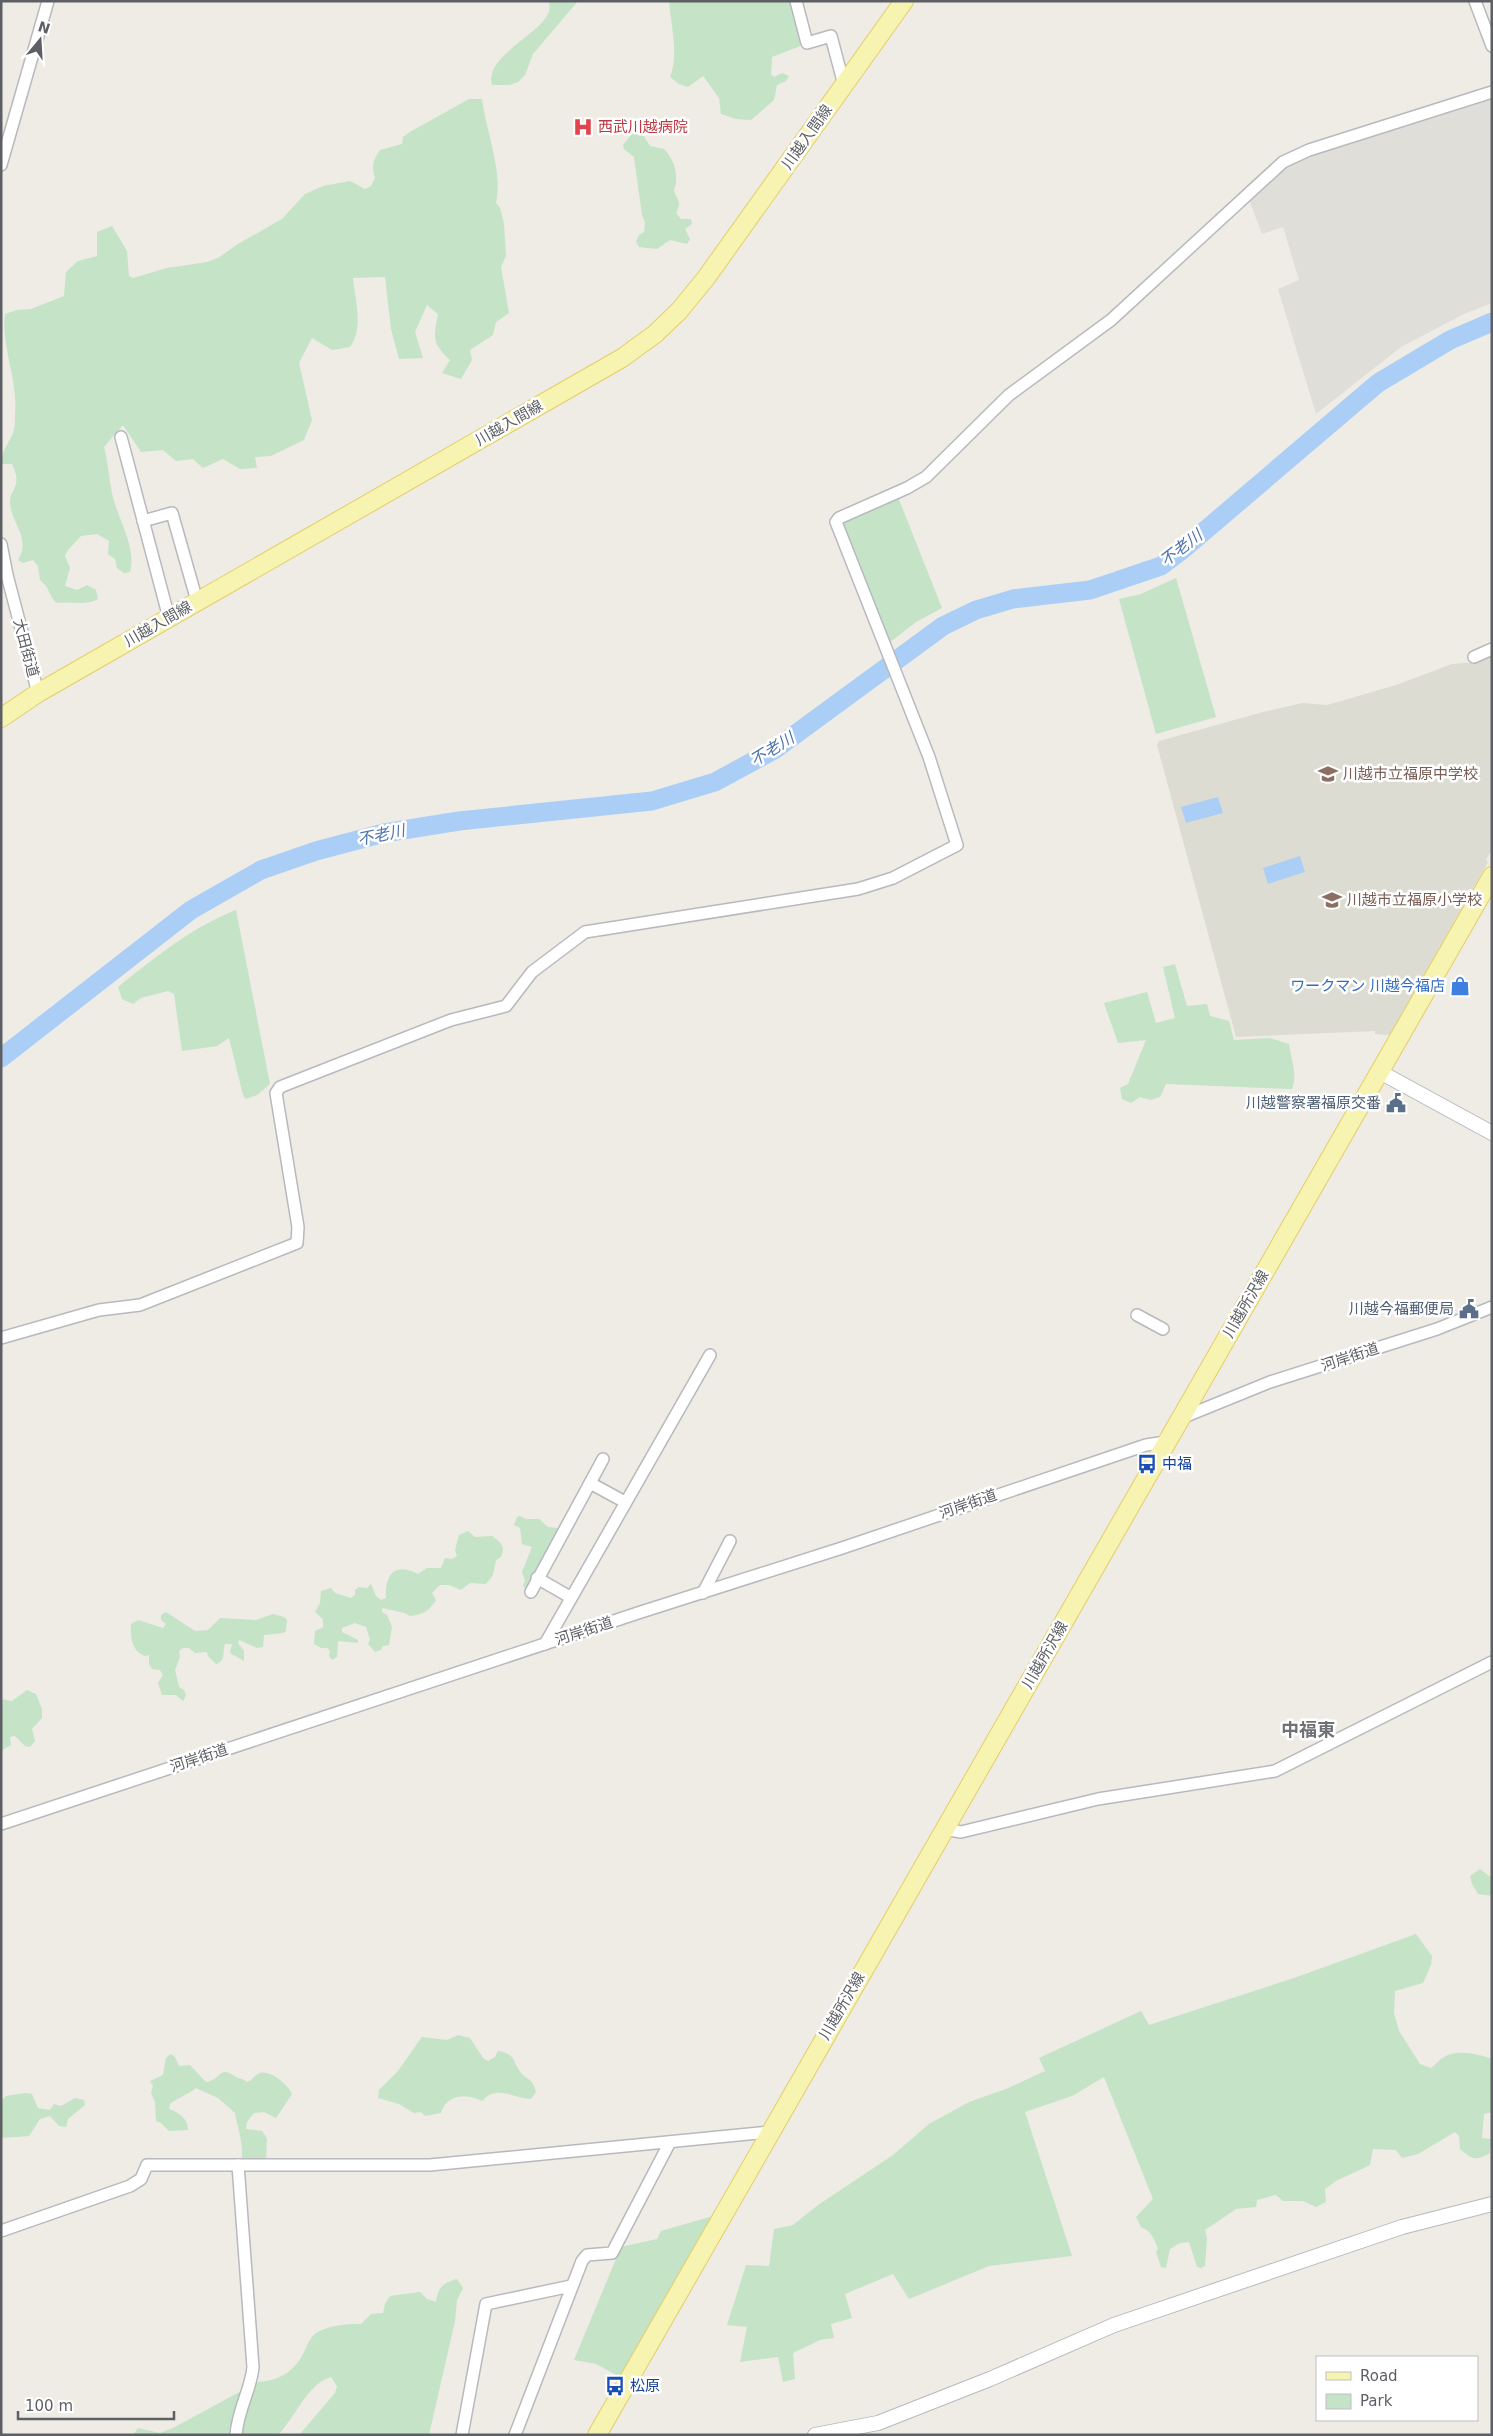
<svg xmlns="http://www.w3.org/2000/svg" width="1493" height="2436" font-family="'DejaVu Sans','Noto Sans JP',sans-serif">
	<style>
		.industrial { fill: #dfded9 }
		.education { fill: #dddcd3 }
		.green { fill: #c4e3c7 }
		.water { fill: #abcef7 }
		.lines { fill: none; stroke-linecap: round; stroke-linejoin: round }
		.river { stroke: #abcef7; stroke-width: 19 }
		.minor-casing { stroke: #b7b9bd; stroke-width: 14 }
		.tertiary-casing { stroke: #b7b9bd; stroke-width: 16 }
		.primary-casing { stroke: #e4ce67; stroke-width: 20 }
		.minor { stroke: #fff; stroke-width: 11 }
		.tertiary { stroke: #fff; stroke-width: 14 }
		.primary { stroke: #f7f3b0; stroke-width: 18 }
		.labels { text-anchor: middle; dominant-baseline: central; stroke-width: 5; stroke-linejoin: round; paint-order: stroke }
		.health-label { font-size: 15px; fill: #be3a42; stroke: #fff; text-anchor: start }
		.street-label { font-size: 15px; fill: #5d5f64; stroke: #fff }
		.education-label { font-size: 15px; fill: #785e54; stroke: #fff; text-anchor: start }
		.shop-label { font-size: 15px; fill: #366cbe; stroke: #fff; text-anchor: end }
		.service-label { font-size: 15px; fill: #4e5e75; stroke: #fff; text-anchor: end }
		.transit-label { font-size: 15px; fill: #164399; stroke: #fff; text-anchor: start }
		.water-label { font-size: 16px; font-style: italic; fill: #4d73b0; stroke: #fff }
		.quarter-label { font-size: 18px; font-weight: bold; fill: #6e7176; stroke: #fff }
	</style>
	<rect width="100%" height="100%" fill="#eeece5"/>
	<polygon class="industrial" points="1492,97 1492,303 1464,314 1401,347 1316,414 1278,289 1299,280 1283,227 1262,234 1249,200 1285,167 1302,157"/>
	<polygon class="education" points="1492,655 1492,849 1486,860 1488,862 1390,1035 1375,1034 1375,1031 1236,1037 1157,745 1159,741 1263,712 1302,703 1327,705 1396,685 1452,664 1476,662"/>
	<g class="green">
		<path d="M548 1H578L533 54 525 75 518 82 510 85H492C482 52 562 27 548 1Z"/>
		<path d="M669 1H792L803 45 772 57 771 74 774 77 782 73 789 76 786 81 777 85 774 100 751 120 736 119 721 114 719 98 703 76 688 87 679 84 670 77C679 56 671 24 669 1Z"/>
		<path d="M469 99H482C486 132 503 170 496 203L500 208 504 224 506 256 501 267 509 313 496 322 493 335 470 350 472 360 461 379 442 373 450 360C431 343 434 337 438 314L427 305 415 332 423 358 399 359 391 329 385 277 353 278C355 300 364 328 350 347L332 350 312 338 299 363 312 420 304 440 271 456 255 457 257 468 240 469 223 459 203 468 193 459 176 461 163 450 141 452 123 425 104 447C108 462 109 478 112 493 117 518 137 547 130 572L124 573 117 568 115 559 108 554 109 541 97 534 81 536 68 550 65 556 70 568 65 586 77 590 87 585 96 590 98 599C86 606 71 601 57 603 49 597 51 589 40 580L38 566 33 560 23 563 18 560C32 538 10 523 10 501 10 494 15 490 16 483 18 477 14 469 12 464H2C0 453 9 443 13 433 15 427 15 419 15 413 18 379 1 348 5 314L17 310 31 309 64 296 66 272 78 261 97 256V232L112 226 127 251 129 276 133 278 167 268 207 262 218 258 238 244 282 219 305 194 323 186 350 181 365 189 371 186 375 178C371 166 373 161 380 150L402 144 403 137 410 132Z"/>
		<path d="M636 129 642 133 650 146 664 149C673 159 677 169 676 182 676 185 674 188 674 190 676 200 683 200 676 213L681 219H691L692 224 685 229 690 239 687 244 670 240 657 249 639 247 636 241 639 235 644 232 645 222 642 215 634 157 624 149 623 145Z"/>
		<polygon points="898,497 942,608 916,622 889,643 842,525 843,522"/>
		<polygon points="1176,578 1216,717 1156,734 1119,599 1141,594"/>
		<path d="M236 910 270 1084 257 1095 246 1099 243 1095 229 1038 217 1046 182 1051 174 994 168 991 141 998 133 1004 122 999 118 987C154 958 192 927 236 910Z"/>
		<path d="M1175 964 1187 1006 1207 1004 1210 1016 1229 1021 1234 1040 1270 1038 1289 1044C1291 1061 1298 1073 1292 1089L1166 1084 1160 1097 1150 1100 1140 1097 1131 1103 1122 1099 1120 1088 1128 1084 1146 1040 1118 1043 1104 1003 1147 992 1156 1023 1175 1018 1163 967Z"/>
		<polygon points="520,1516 526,1519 539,1519 548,1527 557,1528 561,1531 528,1590 523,1586 525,1581 522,1572 532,1547 522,1544 520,1528 514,1525 517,1517"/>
		<path d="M468 1531 475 1537 492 1536C501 1543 506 1546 501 1557L496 1560 493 1575 486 1584 470 1583 461 1590 449 1585H440L432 1593 436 1600C428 1612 424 1614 410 1616L405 1613 382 1608V1612L387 1615 392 1627 389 1645 383 1646 381 1650 375 1652 368 1644 370 1640 366 1627 355 1623 342 1628V1632L358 1640V1643L338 1641 337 1657 332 1660 329 1656 330 1651 327 1648H321L314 1644 315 1631 323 1627V1619L315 1612 320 1603 321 1591 331 1588 335 1593 351 1598 355 1595V1590L359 1587 367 1588 371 1584 376 1596 381 1600 386 1598C385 1574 395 1562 418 1574L427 1568H441L445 1558 452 1559 457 1556 455 1550 459 1535Z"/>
		<path d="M166 1612 195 1631 208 1630 220 1618 256 1620 273 1614 284 1617 287 1620 286 1631 283 1633 264 1635 263 1647 257 1648 239 1640 238 1643 244 1651V1661L230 1653 232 1644H225C222 1653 226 1661 216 1664L208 1656 207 1652 195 1653 189 1648H183L179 1651 180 1657 175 1670 179 1687 184 1690 186 1695 183 1701 176 1695H162L158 1683 163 1675 160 1670 152 1669 149 1664V1655L145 1656C132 1652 130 1637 131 1624L138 1620 163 1628 166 1624 161 1620V1615Z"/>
		<polygon points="27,1690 36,1694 42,1709 42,1718 32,1729 35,1741 30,1747 25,1746 15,1736 10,1737 11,1745 1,1751 1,1699 12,1701"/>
		<polygon points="1480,1869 1489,1876 1492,1875 1492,1896 1478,1894 1472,1884 1470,1876"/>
		<path d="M1416 1934 1432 1956 1431 1965 1423 1983 1395 1991 1394 2013 1399 2031 1420 2064 1431 2068C1435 2065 1439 2060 1444 2057 1457 2049 1479 2054 1492 2059V2112L1484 2114 1482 2138 1492 2139 1490 2153C1475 2161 1473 2160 1460 2149L1459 2136 1455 2132 1418 2154 1402 2158 1396 2150 1373 2149 1370 2165 1336 2181 1325 2189 1326 2202 1316 2207 1303 2201H1283L1276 2195 1257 2200 1256 2207 1236 2209 1205 2230 1207 2239 1205 2266 1201 2268 1197 2267 1189 2242 1180 2243 1170 2249 1166 2268 1161 2267 1156 2252 1158 2249C1154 2238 1151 2231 1141 2227L1136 2217 1153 2199 1104 2077 1072 2096 1025 2112 1072 2256 989 2266 909 2299 893 2274 845 2294 852 2318 831 2324 834 2338 820 2340 793 2353 795 2379 783 2382 778 2357 740 2362 747 2327 727 2325 746 2265 769 2266 774 2229 793 2225 818 2205 893 2155 929 2124 969 2102 1006 2089 1045 2071 1039 2058 1141 2011 1149 2025 1294 1978Z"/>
		<path d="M458 2035 470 2038 483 2058 488 2061 495 2057 498 2051C517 2054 512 2062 521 2073 529 2082 532 2077 536 2092L531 2099C513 2098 496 2084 482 2101 466 2093 447 2094 441 2113L425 2116 421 2112 414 2113 399 2104 378 2098 379 2090 398 2071 422 2037 447 2040Z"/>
		<path d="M171 2054 175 2057 179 2066 190 2065 206 2082C221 2080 219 2066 233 2075 238 2079 242 2078 247 2082 253 2080 254 2075 260 2073 271 2070 288 2085 292 2094L276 2118 264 2112 254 2113 247 2122 246 2129 262 2131 267 2138 266 2159H242C243 2142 238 2129 235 2113L218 2098 196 2088C187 2095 179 2097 170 2104L169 2109C179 2113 188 2118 188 2130L169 2131 161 2123 156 2121 155 2102 151 2093 153 2086 150 2081 163 2075 166 2058Z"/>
		<polygon points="25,2093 32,2094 38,2108 50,2110 54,2104 61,2106 75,2098 84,2100 85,2105 68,2119 66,2127 59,2126 50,2116 40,2119 29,2136 1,2138 1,2101 6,2096"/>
		<polygon points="713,2216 620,2377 596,2364 574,2360 621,2247 657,2239 661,2231"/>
		<path d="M457 2279 463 2288 457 2300 455 2321 429 2435H299L335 2393 337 2386 331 2377C308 2383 294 2419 278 2435H133L138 2428 160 2433 173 2428 258 2382C278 2381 294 2372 303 2354 307 2347 308 2340 315 2334 327 2325 346 2324 361 2324L371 2314 383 2313 385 2304 390 2296 420 2292 427 2299 436 2302C438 2287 443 2283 457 2279Z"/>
	</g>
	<g class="water">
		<polygon points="1218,797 1223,813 1186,823 1181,807"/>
		<polygon points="1300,856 1305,872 1268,884 1263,868"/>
	</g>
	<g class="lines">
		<polyline class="river" points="1,1058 191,910 261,870 316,851 384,833 459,821 652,801 715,782 774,750 943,626 976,610 1013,599 1090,590 1161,566 1181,551 1378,383 1450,340 1492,322"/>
		<defs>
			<g id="minor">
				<polyline points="796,1 807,43 831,36 844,85"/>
				<polyline points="1475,1 1492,46"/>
				<polyline points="1,165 48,1"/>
				<polyline points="121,437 169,618"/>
				<polyline points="143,521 172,513 197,601"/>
				<polyline points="1,544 7,575 38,693"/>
				<polyline points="1474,657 1492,649"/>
				<polyline points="1137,1315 1163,1329"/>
				<polyline points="1,1338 99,1310 140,1305 297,1243 298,1227 276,1093 280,1087 451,1020 506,1006 532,972 585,932 858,889 893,878 957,845 929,757 836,522 839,518 907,488 926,477 1009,395 1111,320 1283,162 1309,150 1492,92"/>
				<polyline points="1179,1419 1270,1382 1437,1329 1492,1307"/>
				<polyline points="590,1483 625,1502"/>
				<polyline points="537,1578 570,1597"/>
				<polyline points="531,1592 603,1459"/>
				<polyline points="703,1593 730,1541"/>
				<polyline points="545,1644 710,1355"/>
				<polyline points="1,1824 641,1612 842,1548 1146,1445 1166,1442"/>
				<polyline points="944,1829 961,1832 1098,1799 1275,1771 1492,1662"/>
				<polyline points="1,2231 130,2186 141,2179 147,2165 430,2165 770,2132"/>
				<path d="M236 2435C238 2408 251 2390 253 2367L238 2165"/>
				<polyline points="462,2435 486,2304 571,2286"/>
				<polyline points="515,2435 582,2261 587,2255 612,2253 670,2142"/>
			</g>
			<g id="tertiary">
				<polyline points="1380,1072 1492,1133"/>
				<polyline points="815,2435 878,2423 990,2379 1114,2325 1402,2227 1492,2204"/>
			</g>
			<g id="primary">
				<polyline points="1,718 38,693 622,358 655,334 679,311 706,278 904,1"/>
				<polyline points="597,2435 1492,876"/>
			</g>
		</defs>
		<use href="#minor" class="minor-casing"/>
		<use href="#tertiary" class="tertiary-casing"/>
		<use href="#primary" class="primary-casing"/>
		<use href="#minor" class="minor"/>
		<use href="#tertiary" class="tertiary"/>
		<use href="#primary" class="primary"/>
	</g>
	<defs>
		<symbol id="hospital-bare" viewBox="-9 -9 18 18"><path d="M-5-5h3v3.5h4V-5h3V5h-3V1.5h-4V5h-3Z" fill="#e0444e" stroke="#fff" stroke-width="2.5" paint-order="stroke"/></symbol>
		<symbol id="school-bare" viewBox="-9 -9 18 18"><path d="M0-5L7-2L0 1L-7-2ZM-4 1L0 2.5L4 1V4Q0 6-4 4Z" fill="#8d6e63" stroke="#fff" stroke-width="2.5" paint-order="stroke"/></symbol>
		<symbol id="shop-bare" viewBox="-9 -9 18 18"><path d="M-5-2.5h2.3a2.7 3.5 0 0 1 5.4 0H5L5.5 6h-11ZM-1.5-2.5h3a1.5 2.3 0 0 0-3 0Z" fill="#3f7fe0" stroke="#fff" stroke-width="2.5" paint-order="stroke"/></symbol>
		<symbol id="civic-bare" viewBox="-9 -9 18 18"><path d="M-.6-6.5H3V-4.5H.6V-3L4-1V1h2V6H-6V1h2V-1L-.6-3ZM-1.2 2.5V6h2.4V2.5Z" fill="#5c6f8a" stroke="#fff" stroke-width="2.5" paint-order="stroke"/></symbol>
		<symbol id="bus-bare" viewBox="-9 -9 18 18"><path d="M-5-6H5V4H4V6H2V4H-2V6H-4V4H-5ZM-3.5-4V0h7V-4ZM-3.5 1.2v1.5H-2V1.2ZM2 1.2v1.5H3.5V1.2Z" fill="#1a4fb4" stroke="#fff" stroke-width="2.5" paint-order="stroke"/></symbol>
	</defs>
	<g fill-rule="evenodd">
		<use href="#hospital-bare" x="569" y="113" width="28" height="28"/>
		<use href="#school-bare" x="1314" y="760" width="28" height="28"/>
		<use href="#school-bare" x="1318" y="886" width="28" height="28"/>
		<use href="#shop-bare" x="1446" y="972" width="28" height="28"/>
		<use href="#civic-bare" x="1382" y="1089" width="28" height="28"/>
		<use href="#civic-bare" x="1455" y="1295" width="28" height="28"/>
		<use href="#bus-bare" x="1133" y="1450" width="28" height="28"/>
		<use href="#bus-bare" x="601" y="2372" width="28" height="28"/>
	</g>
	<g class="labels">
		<g class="health-label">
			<text x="598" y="127">西武川越病院</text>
		</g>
		<g class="street-label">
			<text transform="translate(807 137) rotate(-55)">川越入間線</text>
			<text transform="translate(509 423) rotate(-30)">川越入間線</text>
			<text transform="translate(158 624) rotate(-30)">川越入間線</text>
			<text transform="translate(26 648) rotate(75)">大田街道</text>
			<text transform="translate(1246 1304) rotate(-60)">川越所沢線</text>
			<text transform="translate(1350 1357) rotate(-18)">河岸街道</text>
			<text transform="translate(968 1504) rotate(-19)">河岸街道</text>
			<text transform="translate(584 1631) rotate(-18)">河岸街道</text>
			<text transform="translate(1045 1655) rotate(-60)">川越所沢線</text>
			<text transform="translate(199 1758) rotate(-18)">河岸街道</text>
			<text transform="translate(842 2006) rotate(-60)">川越所沢線</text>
		</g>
		<g class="education-label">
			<text x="1343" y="774">川越市立福原中学校</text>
			<text x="1347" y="900">川越市立福原小学校</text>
		</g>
		<g class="shop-label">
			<text x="1445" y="986">ワークマン 川越今福店</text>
		</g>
		<g class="service-label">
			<text x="1381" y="1103">川越警察署福原交番</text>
			<text x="1454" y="1309">川越今福郵便局</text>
		</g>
		<g class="transit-label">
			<text x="1162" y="1464">中福</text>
			<text x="630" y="2386">松原</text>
		</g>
		<g class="water-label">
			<text transform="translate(1181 548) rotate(-38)">不老川</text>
			<text transform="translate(772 749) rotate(-32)">不老川</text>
			<text transform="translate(381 835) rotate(-12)">不老川</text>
		</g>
		<g class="quarter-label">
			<text x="1308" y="1729">中福東</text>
		</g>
	</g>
	<rect width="1493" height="2436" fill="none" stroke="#5d5f64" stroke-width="5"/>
	<rect x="1316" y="2356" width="162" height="65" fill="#ffffff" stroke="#bebfc1"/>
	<rect x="1326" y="2372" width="25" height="8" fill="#f7f3b0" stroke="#bebfc1"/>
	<text x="1360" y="2381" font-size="15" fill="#5d5f64">Road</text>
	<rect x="1326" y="2394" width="25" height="15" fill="#c4e3c7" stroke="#bebfc1"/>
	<text x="1360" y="2406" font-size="15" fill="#5d5f64">Park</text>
	<g transform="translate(40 40) rotate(18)" stroke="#ffffff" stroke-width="4" paint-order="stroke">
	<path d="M0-4L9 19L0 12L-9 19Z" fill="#5d5f64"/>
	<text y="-8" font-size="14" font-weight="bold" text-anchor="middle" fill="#5d5f64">N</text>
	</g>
	<path d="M18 2411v8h156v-8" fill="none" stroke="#5d5f64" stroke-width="2.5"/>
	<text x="25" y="2411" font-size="15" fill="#5d5f64" stroke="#ffffff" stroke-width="4" paint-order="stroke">100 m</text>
</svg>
